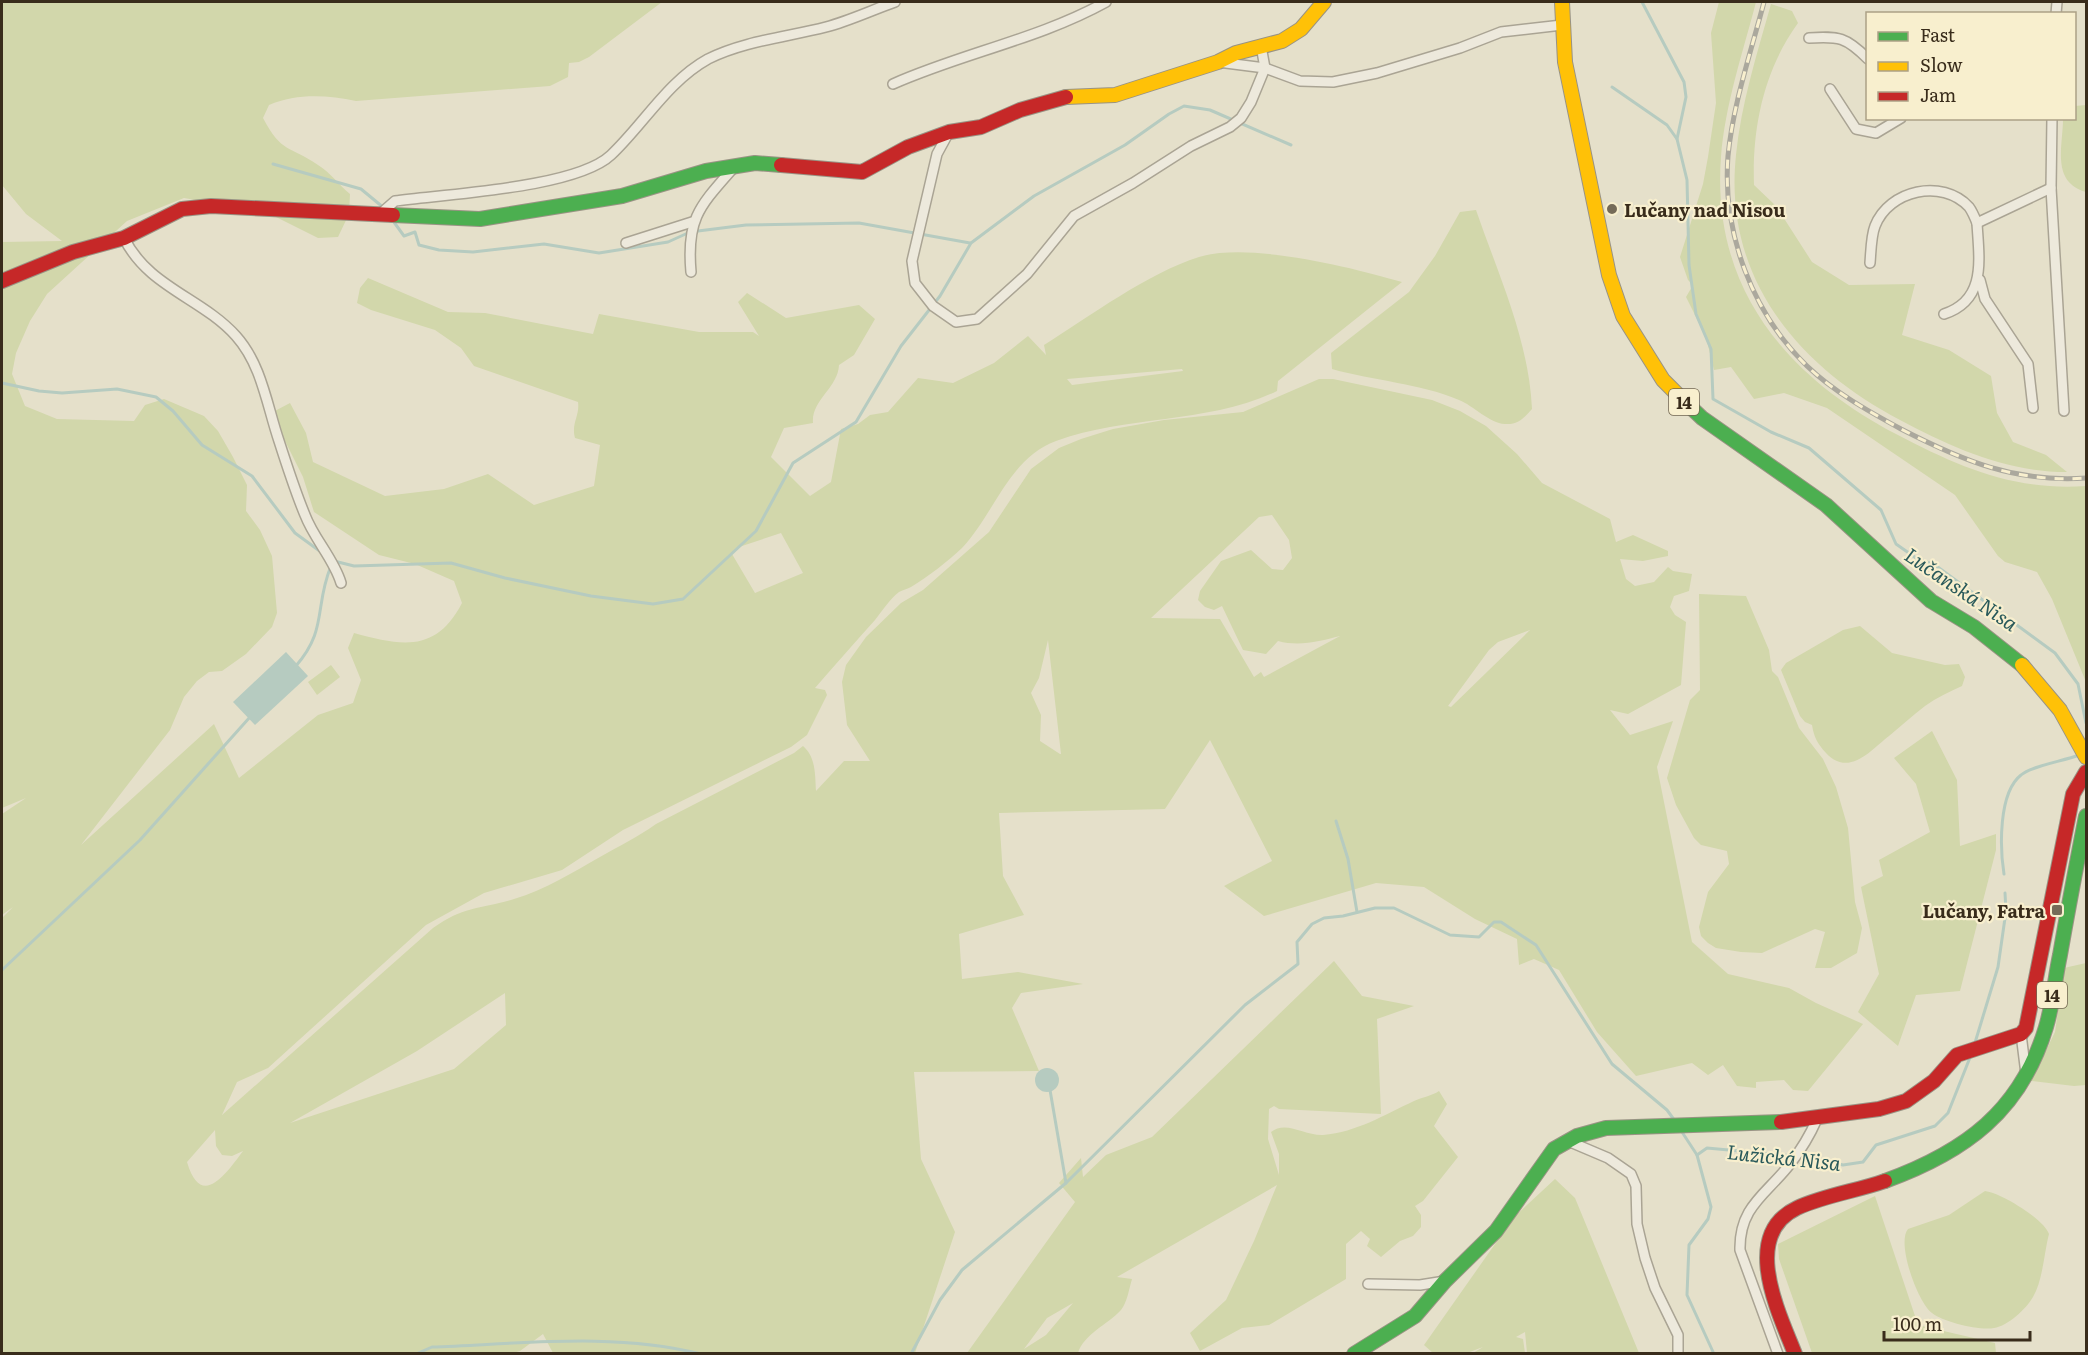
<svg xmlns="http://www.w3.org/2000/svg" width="2088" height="1355" font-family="Literata,serif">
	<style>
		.green { fill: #d2d7ab; fill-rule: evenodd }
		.water { fill: #b6cbc0 }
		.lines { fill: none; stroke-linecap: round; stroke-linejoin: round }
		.stream { stroke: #b6cbc0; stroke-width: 3 }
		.street-casing { stroke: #aaa494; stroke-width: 12 }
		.fast-casing { stroke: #999384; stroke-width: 16 }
		.slow-casing { stroke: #999384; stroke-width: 16 }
		.jam-casing { stroke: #999384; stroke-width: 16 }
		.street { stroke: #ede9dc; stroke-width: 9 }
		.fast { stroke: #4caf50; stroke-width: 14 }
		.slow { stroke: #ffc107; stroke-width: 14 }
		.jam { stroke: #c62828; stroke-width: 14 }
		.rail-casing { stroke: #aba89d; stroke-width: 5 }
		.rail { stroke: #f8efce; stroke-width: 3; stroke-dasharray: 9; stroke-linecap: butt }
		.poi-dot { fill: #756b58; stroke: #f8efce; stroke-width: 2 }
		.labels { text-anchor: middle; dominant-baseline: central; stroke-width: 4.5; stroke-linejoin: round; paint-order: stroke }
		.shield { fill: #f8efce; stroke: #726651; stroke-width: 1.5 }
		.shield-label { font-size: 16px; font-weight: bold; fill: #392c1b }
		.poi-label { font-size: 18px; font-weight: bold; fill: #392c1b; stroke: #f8efce; text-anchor: start }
		.water-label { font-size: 20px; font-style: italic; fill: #29595a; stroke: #f8efce }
	</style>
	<rect width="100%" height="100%" fill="#e5e0ca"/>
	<g class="green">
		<path d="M2 2H662L589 57 579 62 569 63 568 77 550 86 356 101C327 95 297 93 269 105L263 118C282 154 289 145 318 165 330 172 339 185 350 194L349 214 338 237 318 238 268 213 184 198 127 221 47 294 30 321 16 353 12 374 25 406 57 419 134 421 145 405 164 399 204 416 218 431 233 457 247 485 246 511 260 530 272 556 277 613 272 627 246 654 222 671 209 672 197 681 184 697 170 730 81 845 214 724 239 778 318 715 353 703 361 680 348 648 354 633C402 646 436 653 462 603L454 581 415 564 379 555 314 512 303 477 271 413 290 403 306 433 313 462 385 496 444 489 488 474 534 505 594 486 600 445 575 438C571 423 580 416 578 402L474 366 461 348 435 330 371 310 357 303 360 288 368 278 448 312 485 313 593 334 599 314 699 332H753L759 336 738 302 747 293 786 318 859 305 875 319 854 355 839 365C838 388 811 400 813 423L784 428 771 457 810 496 831 482 841 429 858 424 870 415 888 412 918 378 953 383 994 363 1028 336 1046 355 1044 345C1090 316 1148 273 1199 257 1250 242 1351 267 1402 282L1278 381 1277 391C1209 424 1128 415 1056 441 1008 459 995 513 962 548 947 562 929 576 911 587 908 589 902 590 899 592 890 599 882 611 875 620 855 642 835 665 815 688L825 690 827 695 807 735 791 747 623 830 562 870 484 893 426 925 268 1068 237 1082 222 1115 433 928C463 906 481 909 514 899 545 890 573 872 600 857 619 846 638 837 656 824L794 753 803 746C816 757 815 775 816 791L844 761H870L847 725 842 682 846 665 866 637 901 603 923 590 989 532 1031 469 1059 448 1081 439 1113 429 1164 420 1243 412 1319 379H1333L1432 400 1460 411 1486 426 1517 454 1542 483 1610 519 1616 542 1633 535 1668 551V556L1643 561 1620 559 1626 579 1635 586 1654 582 1668 567 1673 571 1692 574 1689 591 1674 596 1670 607 1675 615 1686 622 1681 685 1628 714 1610 710 1630 735 1673 721 1657 767 1692 942 1728 974 1789 988 1816 1003 1863 1024 1808 1091 1793 1090 1784 1080 1756 1082V1088L1737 1086 1723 1065 1708 1075 1692 1063 1636 1076 1597 1032 1559 970 1534 959 1519 965 1517 939 1475 919 1424 887 1376 883 1264 916 1224 886 1272 861 1210 740 1165 809 999 813 1003 876 1024 915 959 934 962 979 1018 972 1083 984 1021 993 1012 1008 1039 1071 914 1072 921 1159 955 1232 915 1353H553L543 1334 520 1351 510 1354 2 1353V918L13 907 2 915V814L26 798 2 808V242L62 241 26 214 2 185ZM1182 369 1183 371 1072 385 1067 379ZM1272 515 1289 540 1292 558 1283 570 1272 569 1251 550 1221 561 1200 591 1198 600 1205 607 1214 610 1222 606 1243 650 1266 654 1278 641C1300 647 1320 641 1340 636L1264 677 1261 672 1254 677 1220 619 1151 618 1259 517ZM781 533 803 573 755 593 732 554 736 548ZM1530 630 1451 707 1448 706 1489 650 1498 642ZM1048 640 1061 754H1060L1040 741 1041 715 1031 693 1039 678ZM505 993 506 1025 454 1069 290 1123 417 1051ZM215 1130 216 1146 222 1155 232 1156 243 1151C226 1174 201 1210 187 1162Z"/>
		<path d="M1719 2H1756C1743 52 1725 105 1721 157 1711 288 1786 376 1896 434 1959 467 2014 491 2086 486V682L2052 599 2037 572 2005 562 1998 556 1955 495 1827 408 1784 393 1754 399 1731 367 1714 370 1706 337 1686 297 1693 285 1688 280 1680 257 1703 184 1708 157 1716 103 1711 33Z"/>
		<path d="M1771 4 1792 11 1798 23C1764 70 1752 127 1754 185L1776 206 1812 262 1849 285 1915 284 1902 335 1949 350 1991 376 1997 413 2013 442 2046 455 2067 472C2006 472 1953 448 1900 420 1797 366 1723 277 1736 155 1741 104 1757 54 1771 4Z"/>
		<path d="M2086 105V192C2051 182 2063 146 2063 119L2074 118 2075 106Z"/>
		<path d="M1476 210C1498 274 1529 340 1532 409 1524 418 1518 425 1505 424 1489 423 1474 406 1459 400 1419 383 1374 381 1332 369L1331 353 1409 292 1435 256 1460 212Z"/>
		<polygon points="1699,594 1746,596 1769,650 1772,671 1778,677 1799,728 1823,759 1836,787 1848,828 1855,902 1862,928 1857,953 1831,968 1815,968 1825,932 1815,929 1762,953 1741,952 1716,948 1708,943 1701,936 1699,927 1708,892 1729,864 1727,851 1701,845 1694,838 1676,805 1667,778 1690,700 1700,690"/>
		<path d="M1860 626 1892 653 1945 665 1959 664 1965 677 1962 686C1949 692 1936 698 1925 706 1912 716 1901 726 1889 736 1872 749 1849 778 1826 753 1817 743 1814 737 1812 725L1805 722 1800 716 1781 670 1786 663 1843 630Z"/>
		<polygon points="331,665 340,677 317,695 308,682"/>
		<polygon points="1932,731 1957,780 1960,846 1996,834 1996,850 1960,991 1916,995 1898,1046 1858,1012 1879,974 1861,887 1883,876 1879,860 1930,832 1916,784 1894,758"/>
		<path d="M1334 961 1362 996 1414 1006 1377 1019 1381 1114 1279 1109 1274 1106 1269 1109 1268 1139 1279 1175V1154L1271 1132C1286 1120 1305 1136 1323 1135 1357 1132 1384 1115 1414 1101 1422 1097 1432 1096 1439 1091L1447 1104 1434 1126 1458 1157 1423 1201 1415 1206 1421 1215V1227L1413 1236 1400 1241 1381 1257 1367 1246 1370 1239 1361 1231 1346 1244V1279L1269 1325 1242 1328 1200 1351 1190 1333 1226 1300 1254 1241 1277 1185 1117 1277 1132 1279C1129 1289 1127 1303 1121 1310 1107 1325 1084 1334 1078 1353H967L1075 1202 1059 1183 1081 1158 1083 1177 1106 1155 1152 1137ZM1073 1303 1046 1335 1024 1349 1047 1318Z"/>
		<polygon points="2086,963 2086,1085 2074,1086 2031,1081 2055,1032 2064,968"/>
		<polygon points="1555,1179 1575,1198 1639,1353 1527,1353 1525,1332 1516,1337 1523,1339 1525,1353 1473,1353 1483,1347 1467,1353 1433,1353 1424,1345 1514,1217"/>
		<path d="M1985 1191C2001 1193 2044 1219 2049 1234 2044 1253 2043 1280 2033 1297 2026 1309 2008 1326 1994 1328 1980 1331 1943 1322 1932 1313 1918 1303 1896 1243 1908 1229L1949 1215Z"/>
		<polygon points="1875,1196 1918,1325 1995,1343 1996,1353 1812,1353 1779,1259 1778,1244"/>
	</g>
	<g class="water">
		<polygon points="286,652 308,676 255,725 233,702"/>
		<circle cx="1047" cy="1080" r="12"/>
	</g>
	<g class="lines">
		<g class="stream">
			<polyline points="1642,2 1684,82 1686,97 1677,139 1687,180 1689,265 1696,314 1711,349 1713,399 1771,432 1809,448 1881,510 1896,544 1916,558 1935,565 2055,653 2078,684 2086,723"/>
			<polyline points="1612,87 1667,125 1677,139"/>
			<polyline points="273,164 361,189 384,208"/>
			<polyline points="391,218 404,236 415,232 419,245 439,250 473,252 544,244 599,253 668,242 690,232 746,225 859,223 970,243"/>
			<polyline points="2,383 39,391 62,393 117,389 156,397 173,411 202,445 252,476 295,533 321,552"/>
			<polyline points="334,561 354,566 451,563 505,578 591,596 653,604 683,599 756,531 793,463 856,422 901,346 940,296 971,243 1034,196 1125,145 1169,114 1184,106 1210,110 1291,145"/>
			<path d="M295 667C328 630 314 607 331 566"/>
			<polyline points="1336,821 1348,859 1357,912"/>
			<path d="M2004 874C2000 849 1998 793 2021 775 2031 766 2064 761 2079 755"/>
			<polyline points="2,970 140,840 250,717"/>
			<polyline points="1974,1046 1998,967 2006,911 2005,893"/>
			<polyline points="1050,1090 1066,1183"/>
			<polyline points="1682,1132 1697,1155"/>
			<path d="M416 1354 432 1347C520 1344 614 1332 701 1354"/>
			<polyline points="911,1354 940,1300 962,1270 1066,1183 1245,1005 1298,964 1297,942 1312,924 1324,918 1343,916 1375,908 1394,908 1450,935 1479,937 1494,922 1501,922 1536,945 1612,1064 1667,1110 1675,1121"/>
			<polyline points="1714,1354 1687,1295 1689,1245 1708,1219 1711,1207 1697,1155 1707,1148 1815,1158 1843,1165 1863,1162 1876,1145 1935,1126 1948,1113 1971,1055"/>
		</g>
		<defs>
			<g id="street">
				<polyline points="2056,14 2057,2"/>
				<path d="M1809 38C1839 36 1846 37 1868 59"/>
				<polyline points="1218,62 1265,68 1300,81 1333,82 1377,73 1460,48 1501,32 1562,25"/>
				<path d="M893 84C963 53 1039 39 1106 2"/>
				<polyline points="1830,89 1856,129 1876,133 1901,118"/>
				<polyline points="2052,118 2051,188 2064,411"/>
				<polyline points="949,132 937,154 912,261 915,283 933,306 956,322 977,319 1027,274 1074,216 1133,183 1191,146 1230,127 1241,118 1251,102 1265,68 1261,46"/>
				<path d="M379 215 395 201C446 194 576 188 611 155 643 125 668 81 708 59 744 41 787 37 826 27 849 21 872 10 895 2"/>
				<path d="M124 238C148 287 202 298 236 336 262 365 267 406 279 441 287 466 295 491 305 515 314 539 334 559 341 583"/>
				<polyline points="626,243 692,222"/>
				<path d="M1870 263C1871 251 1871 236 1875 226 1889 190 1942 178 1969 207 1972 211 1975 218 1977 223L2051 188"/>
				<path d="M691 272C686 217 701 205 735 166"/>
				<polyline points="1980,280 1985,299 2028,364 2033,408"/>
				<path d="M1944 314C1987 300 1979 259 1977 223"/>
				<polyline points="2021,1034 2026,1074"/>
				<polyline points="1568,1141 1608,1158 1631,1174 1636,1186 1637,1224 1645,1258 1655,1288 1678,1335 1678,1354"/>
				<polyline points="1368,1284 1420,1285 1445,1281"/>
				<path d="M1778 1354 1740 1250C1739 1206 1767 1194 1790 1164 1801 1150 1810 1135 1817 1119"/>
			</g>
			<g id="fast">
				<polyline points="393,215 480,219 622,196 706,171 755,163 781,165"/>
				<polyline points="1682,399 1702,418 1826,505 1931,601 1974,627 2022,665"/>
				<path d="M1885 1181C1965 1152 2021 1111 2046 1027 2053 1004 2055 978 2060 955 2068 909 2077 862 2086 816"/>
				<polyline points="1354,1354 1415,1316 1445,1281 1496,1231 1554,1149 1577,1136 1606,1128 1781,1122"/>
			</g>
			<g id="slow">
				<polyline points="1562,2 1565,62 1609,275 1623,316 1663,380 1682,399"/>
				<polyline points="1066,97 1115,95 1218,62 1236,53 1282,41 1301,29 1324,2"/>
				<polyline points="2022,665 2060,710 2086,757"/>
			</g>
			<g id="jam">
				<polyline points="781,165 862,172 908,147 949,132 981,127 1020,110 1066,97"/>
				<polyline points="2,281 73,252 124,238 182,209 211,206 393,215"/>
				<polyline points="1781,1122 1879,1109 1906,1101 1934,1081 1957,1055 2021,1034 2026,1028 2073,794 2086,772"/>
				<path d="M1795 1354C1779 1313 1740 1235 1797 1208 1825 1195 1857 1191 1885 1181"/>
			</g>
		</defs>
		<use href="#street" class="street-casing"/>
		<use href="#fast" class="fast-casing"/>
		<use href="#slow" class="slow-casing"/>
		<use href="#jam" class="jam-casing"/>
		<use href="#street" class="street"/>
		<use href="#fast" class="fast"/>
		<use href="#slow" class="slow"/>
		<use href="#jam" class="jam"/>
		<defs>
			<path id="rail" d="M1764 2C1751 52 1733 104 1728 156 1722 232 1752 313 1807 366 1834 392 1868 411 1901 429 1963 461 2016 483 2086 478"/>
		</defs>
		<use href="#rail" class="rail-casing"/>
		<use href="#rail" class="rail"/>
	</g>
	<g class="poi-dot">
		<circle cx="1612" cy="209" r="6"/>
		<rect x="2051" y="904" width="12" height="12" rx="3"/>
	</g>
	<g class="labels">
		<g class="shield">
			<rect x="1669" y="389" width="30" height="26" rx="4.5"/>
			<rect x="2037" y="982" width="30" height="26" rx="4.5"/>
		</g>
		<g class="shield-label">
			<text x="1684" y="402">14</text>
			<text x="2052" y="995">14</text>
		</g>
		<g class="poi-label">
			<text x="1624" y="209">Lučany nad Nisou</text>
			<text x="2045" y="910" text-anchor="end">Lučany, Fatra</text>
		</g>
		<g class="water-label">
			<text transform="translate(1962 588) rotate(34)">Lučanská Nisa</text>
			<text transform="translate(1784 1156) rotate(6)">Lužická Nisa</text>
		</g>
	</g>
	<rect width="2088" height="1355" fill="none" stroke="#392c1b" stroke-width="6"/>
	<rect x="1866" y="12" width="210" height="108" fill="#f8efce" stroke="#aca186" stroke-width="1.5"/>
	<rect x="1878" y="32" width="30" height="9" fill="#4caf50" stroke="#aca186" stroke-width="1.5"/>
	<text x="1920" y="42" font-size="18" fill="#392c1b">Fast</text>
	<rect x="1878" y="62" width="30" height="9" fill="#ffc107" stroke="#aca186" stroke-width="1.5"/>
	<text x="1920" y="72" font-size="18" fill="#392c1b">Slow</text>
	<rect x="1878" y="92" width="30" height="9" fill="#c62828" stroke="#aca186" stroke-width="1.5"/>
	<text x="1920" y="102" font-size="18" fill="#392c1b">Jam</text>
	<path d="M1884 1331v9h146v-9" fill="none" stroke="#392c1b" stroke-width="3"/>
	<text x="1893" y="1331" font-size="18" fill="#392c1b" stroke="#f8efce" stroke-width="4.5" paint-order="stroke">100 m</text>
</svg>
